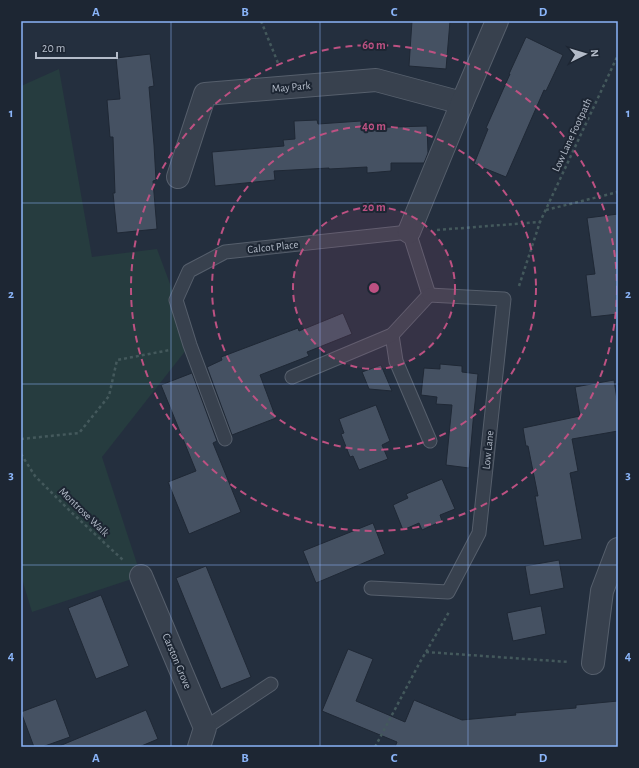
<svg xmlns="http://www.w3.org/2000/svg" width="639" height="768" font-family="'Alegreya Sans',sans-serif">
	<style>
		.green { fill: #263c3f }
		.building { fill: #455162; stroke: #1f2835 }
		.lines { fill: none; stroke-linecap: round; stroke-linejoin: round }
		.lane-casing { stroke: #565f6c; stroke-width: 15 }
		.street-casing { stroke: #565f6c; stroke-width: 24 }
		.path { stroke: #44595c; stroke-width: 2.5; stroke-dasharray: 3 3; stroke-linecap: butt }
		.lane { stroke: #38414e; stroke-width: 13 }
		.street { stroke: #38414e; stroke-width: 22 }
		.grid { fill: none; stroke: #8ab4f8; stroke-width: 1; stroke-opacity: 0.55 }
		.ring { fill: none; stroke: #bd5182; stroke-width: 2; stroke-dasharray: 7 5 }
		.labels { text-anchor: middle; dominant-baseline: central; stroke-width: 4; stroke-linejoin: round; paint-order: stroke }
		.street-label { font-size: 11px; fill: #b4bcc9; stroke: #1d2633 }
		.centre { fill: #bd5182; stroke: #1d2633; stroke-width: 2 }
		.ring-label { font-size: 12px; text-anchor: middle; font-weight: bold; fill: #bd5182; stroke: #1d2633; stroke-width: 4; stroke-linejoin: round; paint-order: stroke }
		.neatline { fill: none; stroke: #8ab4f8; stroke-width: 1.5 }
		.grid-label { font-size: 13px; text-anchor: middle; font-weight: bold; fill: #8ab4f8 }
	</style>
	<rect width="100%" height="100%" fill="#242f3e"/>
	<polygon class="green" points="59,69 92,257 157,249 176,300 190,345 102,457 141,576 32,612 21,576 21,86"/>
	<g class="building">
		<polygon points="412,21 450,21 446,69 409,66"/>
		<polygon points="526,37 563,55 546,91 544,90 506,177 474,164 488,129 486,128 510,74 509,74"/>
		<polygon points="150,54 154,86 149,87 154,145 156,180 153,181 157,229 117,233 113,193 115,193 113,137 110,137 107,100 120,99 116,58"/>
		<polygon points="317,120 318,124 361,121 361,128 427,126 428,153 424,163 391,163 391,171 367,173 367,167 329,169 329,168 274,171 275,180 215,186 212,152 284,146 283,140 295,139 294,121"/>
		<polygon points="618,214 618,314 591,317 586,275 595,274 587,218"/>
		<polygon points="343,313 352,334 307,352 309,356 260,375 276,418 232,435 207,367 222,360 221,357 298,328 299,331"/>
		<polygon points="440,364 462,366 462,372 478,374 473,422 469,468 446,465 452,405 436,404 437,397 421,395 424,368 440,369"/>
		<polygon points="381,365 392,391 369,389 362,372"/>
		<polygon points="192,373 217,441 213,443 241,512 189,534 168,482 196,471 161,385"/>
		<polygon points="614,380 618,406 618,431 572,439 578,471 570,473 582,539 544,546 535,496 538,496 528,446 526,446 523,428 580,416 575,387"/>
		<polygon points="376,405 390,441 382,445 388,459 359,470 353,456 350,457 341,434 344,433 339,419"/>
		<polygon points="442,479 455,509 440,515 442,521 422,530 419,523 403,530 393,505 408,498 406,494"/>
		<polygon points="373,523 385,554 316,583 303,551"/>
		<polygon points="559,560 564,588 530,595 525,566"/>
		<polygon points="206,566 251,677 221,689 176,578"/>
		<polygon points="101,595 129,666 96,679 68,608"/>
		<polygon points="541,606 546,634 513,641 507,613"/>
		<polygon points="348,649 373,659 356,701 405,722 414,700 462,720 516,715 515,713 576,708 576,705 618,701 618,747 395,747 397,742 322,711"/>
		<polygon points="56,699 70,737 42,747 34,747 21,712"/>
		<polygon points="146,710 158,739 139,747 57,747"/>
	</g>
	<g class="lines">
		<defs>
			<g id="lane">
				<polyline points="392,335 396,361 430,441"/>
				<polyline points="225,439 190,345 176,300 189,271 225,252 409,232 429,295 392,335 292,377"/>
				<polyline points="371,588 448,592 479,533 504,299 429,295"/>
				<polyline points="205,728 271,684"/>
			</g>
			<g id="street">
				<polyline points="178,177 205,94 376,80 462,103"/>
				<polyline points="409,232 462,103 497,21"/>
				<polyline points="141,576 205,728 199,747"/>
				<polyline points="593,663 602,591 618,549"/>
			</g>
		</defs>
		<use href="#lane" class="lane-casing"/>
		<use href="#street" class="street-casing"/>
		<g class="path">
			<polyline points="261,21 278,63"/>
			<polyline points="546,210 618,192"/>
			<polyline points="437,230 540,222"/>
			<polyline points="519,286 540,222 618,55"/>
			<polyline points="21,439 79,433 109,396 117,360 170,350"/>
			<polyline points="21,454 35,476 71,512 123,560"/>
			<polyline points="426,652 569,662"/>
			<polyline points="375,747 420,662 426,652 449,612"/>
		</g>
		<use href="#lane" class="lane"/>
		<use href="#street" class="street"/>
	</g>
	<path class="grid" d="M171 21V747M320 21V747M468 21V747M21 203H618M21 384H618M21 565H618"/>
	<circle cx="374" cy="288" r="81" fill="#bd5182" fill-opacity=".12"/>
	<g class="ring">
		<circle cx="374" cy="288" r="81"/>
		<circle cx="374" cy="288" r="162"/>
		<circle cx="374" cy="288" r="243"/>
	</g>
	<g class="labels">
		<g class="street-label">
			<text transform="translate(291 87) rotate(-5)">May Park</text>
			<text transform="translate(572 135) rotate(-65)">Low Lane Footpath</text>
			<text transform="translate(273 247) rotate(-6)">Calcot Place</text>
			<text transform="translate(488 450) rotate(-84)">Low Lane</text>
			<text transform="translate(84 512) rotate(44)">Montrose Walk</text>
			<text transform="translate(177 661) rotate(67)">Carston Grove</text>
		</g>
	</g>
	<circle cx="374" cy="288" r="6" class="centre"/>
	<g class="ring-label">
		<text x="374" y="49">60 m</text>
		<text x="374" y="130">40 m</text>
		<text x="374" y="211">20 m</text>
	</g>
	<rect width="639" height="768" fill="none" stroke="#1d2633" stroke-width="44"/>
	<g transform="translate(585 54) rotate(85)" stroke="#1d2633" stroke-width="3" paint-order="stroke">
	<path d="M0-3L7 15L0 10L-7 15Z" fill="#b4bcc9"/>
	<text y="-6" font-size="11" font-weight="bold" text-anchor="middle" fill="#b4bcc9">N</text>
	</g>
	<path d="M36 52v6h81v-6" fill="none" stroke="#b4bcc9" stroke-width="2"/>
	<text x="42" y="52" font-size="12" fill="#b4bcc9" stroke="#1d2633" stroke-width="3" paint-order="stroke">20 m</text>
	<rect x="22" y="22" width="595" height="724" class="neatline"/>
	<g class="grid-label">
		<text x="96" y="16">A</text>
		<text x="245" y="16">B</text>
		<text x="394" y="16">C</text>
		<text x="543" y="16">D</text>
		<text x="11" y="117">1</text>
		<text x="628" y="117">1</text>
		<text x="11" y="298">2</text>
		<text x="628" y="298">2</text>
		<text x="11" y="479">3</text>
		<text x="628" y="479">3</text>
		<text x="11" y="660">4</text>
		<text x="628" y="660">4</text>
		<text x="96" y="762">A</text>
		<text x="245" y="762">B</text>
		<text x="394" y="762">C</text>
		<text x="543" y="762">D</text>
	</g>
</svg>
